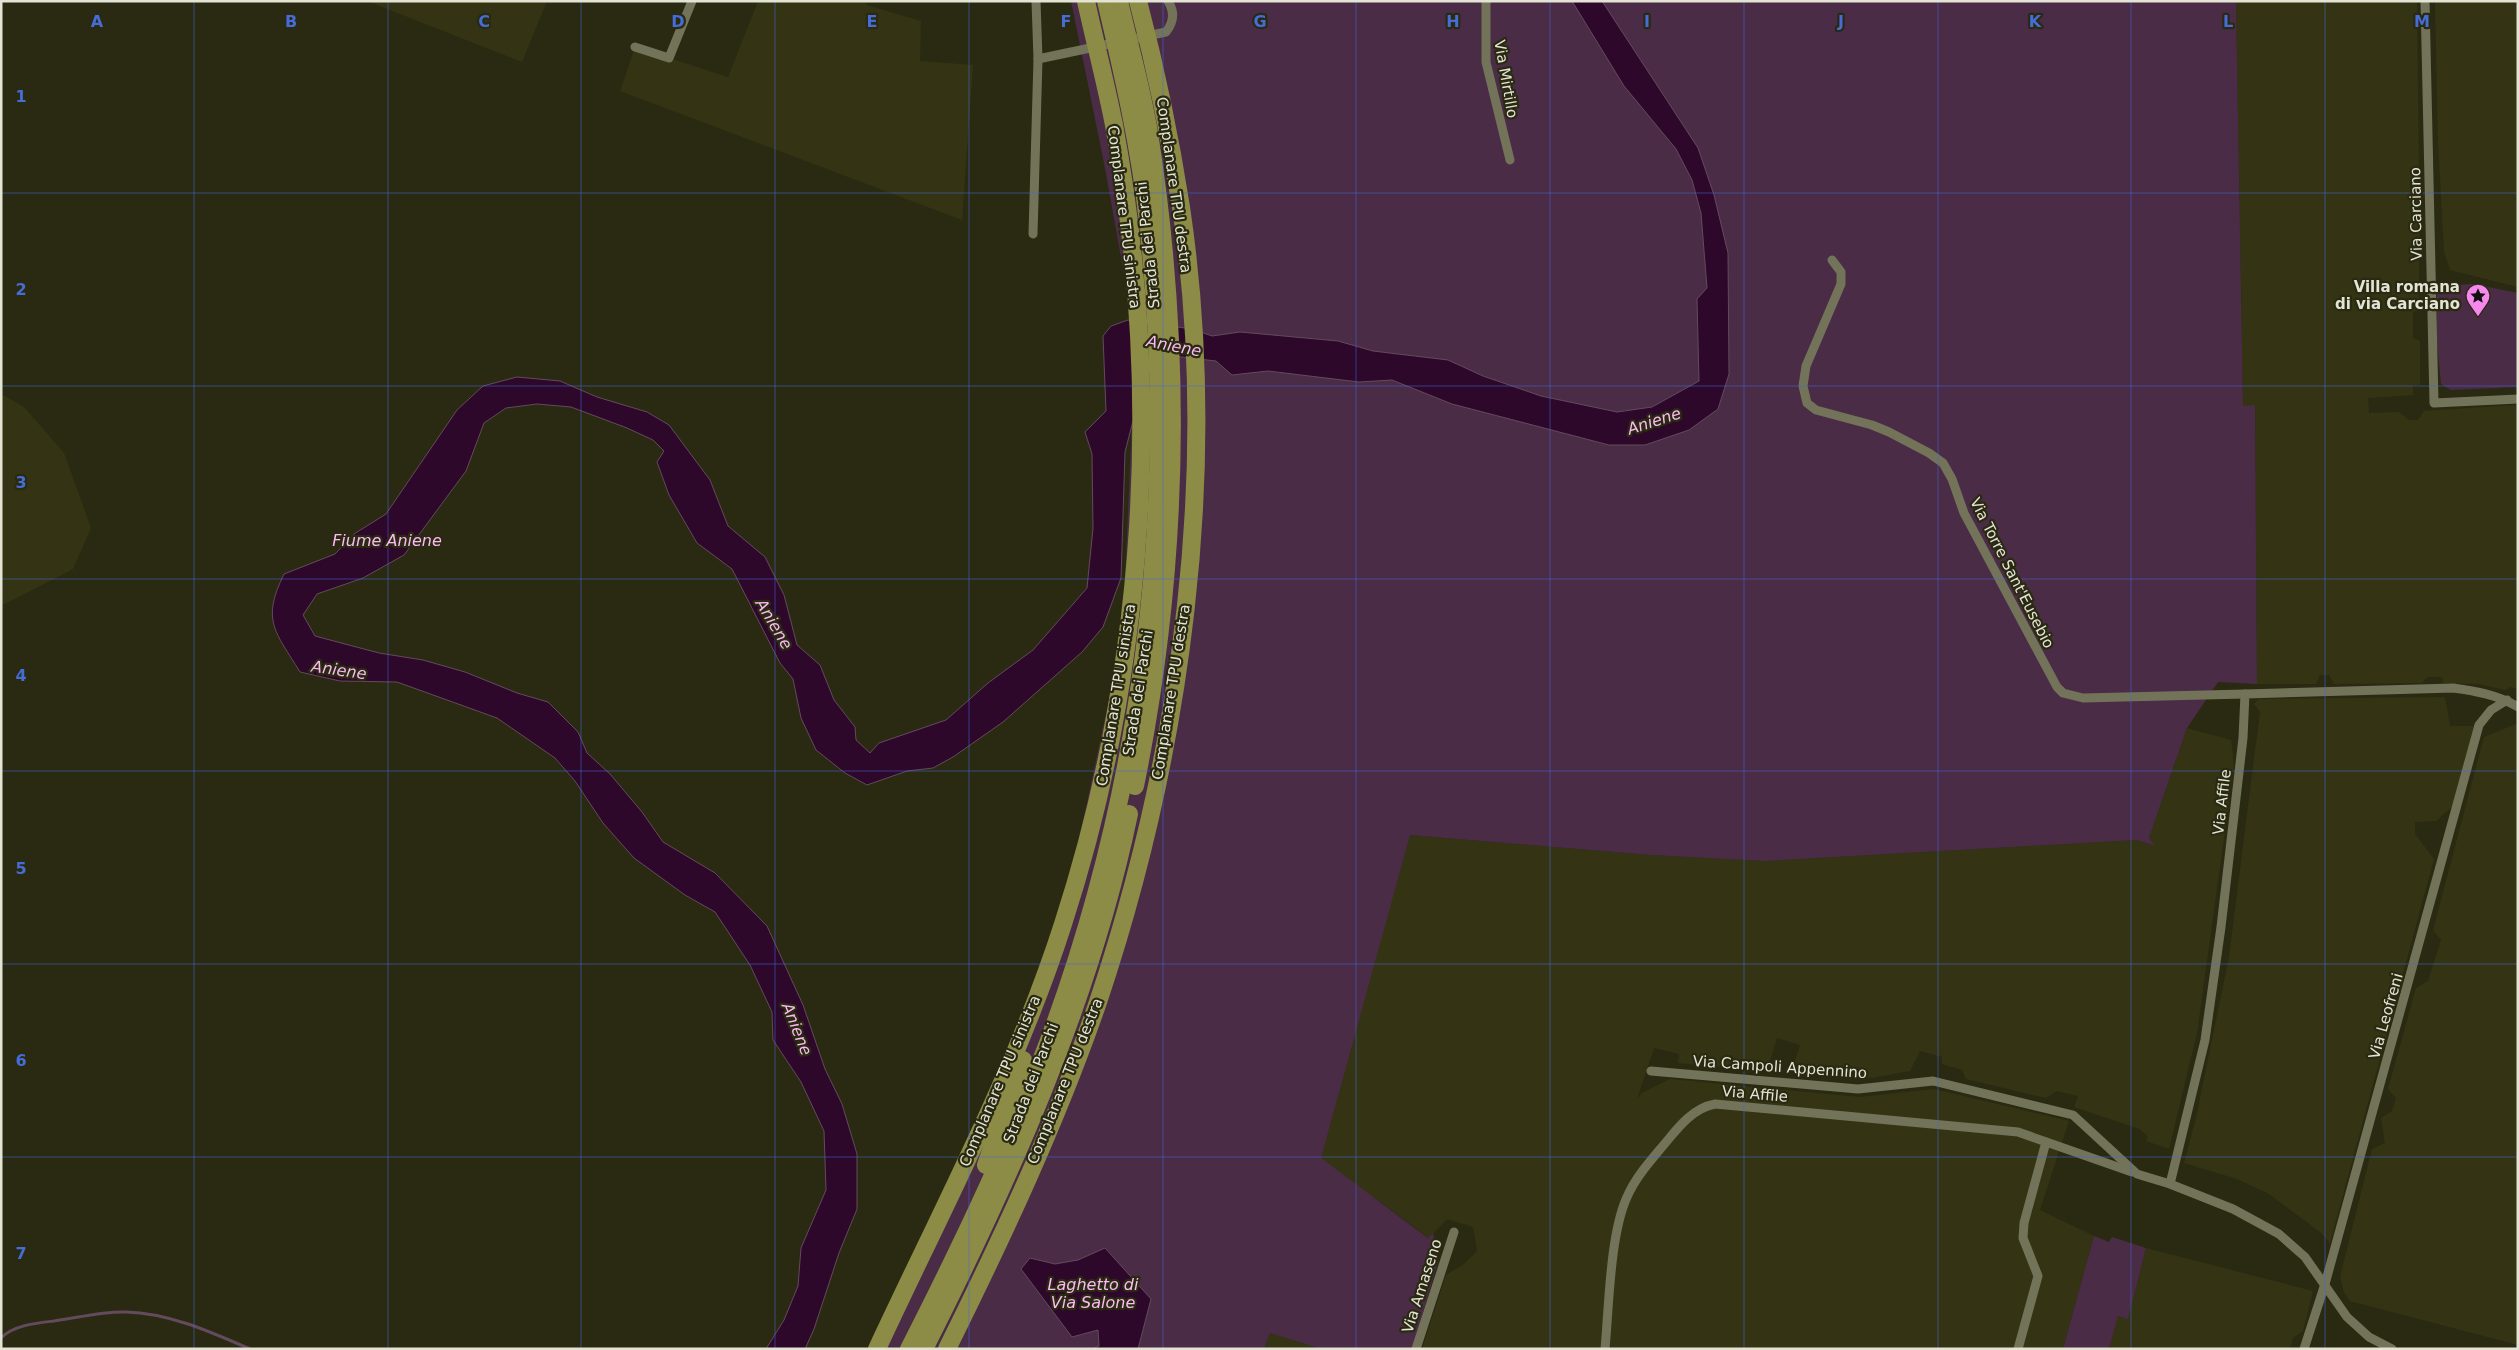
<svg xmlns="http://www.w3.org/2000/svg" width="2519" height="1350" font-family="'DejaVu Sans',sans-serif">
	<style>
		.built { fill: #343414 }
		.green { fill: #4a2c47 }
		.water { fill: #2d082a; stroke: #644a5d }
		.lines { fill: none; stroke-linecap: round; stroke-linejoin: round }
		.stream { stroke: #644a5d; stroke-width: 3 }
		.street { stroke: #727358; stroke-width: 9 }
		.highway { stroke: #8c8c46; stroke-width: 18 }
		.grid { fill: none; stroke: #456cd7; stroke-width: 1; stroke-opacity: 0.55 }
		.labels { text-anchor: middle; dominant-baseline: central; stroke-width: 4.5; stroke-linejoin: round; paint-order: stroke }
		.street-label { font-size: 15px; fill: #e4e4d5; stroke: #2a2a12 }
		.poi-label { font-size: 15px; font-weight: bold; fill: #e4e4d5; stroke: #2a2a12; text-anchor: end }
		.water-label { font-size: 16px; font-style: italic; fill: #fdbaf5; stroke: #2a2a12 }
		.grid-label { font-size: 16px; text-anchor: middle; font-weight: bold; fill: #456cd7; stroke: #2a2a12; stroke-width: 4.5; stroke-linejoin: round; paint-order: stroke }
	</style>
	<rect width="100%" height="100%" fill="#2a2a12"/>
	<g class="built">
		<polygon points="367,1 547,1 522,62"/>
		<polygon points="758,1 866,1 866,5 921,21 920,61 973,65 962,220 620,91 635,47 728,77"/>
		<polygon points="2236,1 2417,1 2419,179 2410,180 2410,190 2419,191 2420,238 2413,239 2414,252 2419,254 2419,310 2413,312 2413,338 2420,341 2420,385 2413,385 2413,395 2368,398 2369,413 2399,412 2409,420 2418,420 2424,411 2518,405 2518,689 2511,687 2505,690 2479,684 2443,683 2442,677 2427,677 2422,683 2334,684 2329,675 2320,675 2316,684 2257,684 2255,406 2243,406"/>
		<polygon points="2435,1 2518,1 2518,287 2450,270 2444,251 2438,142"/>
		<polygon points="1,394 24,407 64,453 91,528 73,569 5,604 1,604"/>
		<polygon points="2445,697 2450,726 2474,726 2453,806 2436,821 2415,822 2415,834 2434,859 2330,1243 2320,1232 2269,1194 2237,1179 2184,1163 2196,1118 2229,957 2260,712 2254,704 2259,699"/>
		<polygon points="2516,724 2518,725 2518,1345 2350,1301 2344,1292 2340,1277 2372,1149 2385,1143 2381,1118 2392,1111 2396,1098 2388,1089 2416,988 2428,981 2441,940 2433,930 2484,737"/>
		<polygon points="2187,728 2231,740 2234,766 2197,1033 2169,1149 2146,1141 2148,1137 2140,1129 2074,1107 2078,1096 2057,1091 2046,1098 1966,1079 1962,1070 1942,1064 1942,1057 1920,1051 1910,1071 1872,1078 1825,1075 1794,1064 1800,1045 1777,1038 1769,1064 1766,1068 1758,1070 1678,1063 1679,1054 1654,1048 1637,1099 1642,1093 1670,1079 1860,1097 1934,1089 2069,1121 2040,1210 2094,1236 2063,1349 1422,1349 1446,1275 1464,1264 1477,1251 1473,1227 1447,1219 1429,1238 1382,1203 1315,1162 1410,835 1651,855 1765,861 2136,840 2154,846 2149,838"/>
		<polygon points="2146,1248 2313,1291 2303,1331 2293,1338 2290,1349 2109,1349 2118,1316 2128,1318"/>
		<polygon points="1270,1333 1321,1349 1264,1349"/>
	</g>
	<g class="green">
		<polygon points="1071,1 2236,1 2243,406 2255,405 2257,684 2218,682 2187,728 2149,838 2155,846 2136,840 1765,861 1651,855 1410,835 1321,1158 1428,1238 1433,1233 1438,1262 1412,1349 1321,1349 1270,1333 1264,1349 872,1349 1016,1030 1071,878 1115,671 1125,581 1134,373 1128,296 1104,163"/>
		<polygon points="2473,284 2518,293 2518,387 2451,390 2441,384 2437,341 2437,286"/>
		<polygon points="2094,1236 2109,1242 2112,1237 2146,1248 2128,1319 2118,1316 2109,1349 2063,1349"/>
	</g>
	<g class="water">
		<path d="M1572 1H1602L1698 148 1714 195 1728 253 1729 374 1718 409 1689 430 1645 445H1609L1452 404 1392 380 1359 382 1268 371 1232 375 1216 361 1139 352 1134 417 1125 452 1121 578 1103 627 1082 652 1003 722 953 757 933 768 907 771 867 785 845 773 816 750 801 718 793 679 780 663 732 569 697 543 669 495 657 462 664 451 653 440 627 428 571 407 537 404 506 408 484 423 466 471 404 555 363 578 317 594 303 615 315 636 379 653 423 660 465 672 517 693 548 702 578 732 587 753 610 774 642 812 663 842 715 873 767 926 803 1005 825 1069 842 1104 857 1154V1209L839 1253 814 1329 805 1349H766L784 1320 798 1286 801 1248 826 1190 824 1131 801 1082 773 1040 772 1012 750 965 715 912 685 895 634 858 603 823 575 781 555 758 497 718 397 682 340 681 300 672C275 631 261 621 284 574L335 554 354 534 386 514 457 410 483 386 517 377 560 381 597 397 647 412 669 425 710 480 728 526 765 557 784 595 797 645 820 665 834 700 855 727 856 740 870 753 879 743 946 720 988 683 1033 650 1087 588 1093 528 1092 454 1085 432 1106 411 1103 336 1111 326 1128 320 1192 329 1212 336 1240 332 1338 341 1373 351 1448 360 1483 376 1541 396 1617 412 1652 407 1699 381 1697 299 1707 288 1701 213 1692 180 1676 149 1624 86Z"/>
		<polygon points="1105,1248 1151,1299 1138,1349 1092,1349 1099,1346 1098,1330 1072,1337 1021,1269 1030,1258 1055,1264 1078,1260"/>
	</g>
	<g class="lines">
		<path class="stream" d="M1 1338C13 1325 37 1323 54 1321 77 1318 103 1311 126 1312 169 1313 211 1332 250 1349"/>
		<g class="street">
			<path d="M1036 1 1038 59 1166 32C1174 22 1175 12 1168 1"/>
			<polyline points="1486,1 1486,62 1510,160"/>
			<polyline points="2425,1 2434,403 2518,399"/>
			<polyline points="635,47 669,58 692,1"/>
			<polyline points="1033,234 1038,59"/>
			<polyline points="1832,260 1841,272 1841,284 1806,366 1803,386 1807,403 1816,410 1872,425 1889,432 1929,453 1943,463 1952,479 1964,513 2057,687 2063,693 2083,698 2245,694"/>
			<polyline points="1651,1071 1858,1089 1933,1081 2073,1115 2137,1174 2170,1184 2233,1209 2279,1234 2305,1257 2347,1317 2369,1337 2392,1349"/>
			<path d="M2170 1184 2205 1040 2221 927 2243 738 2245 694 2453 688C2476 691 2498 695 2518 707"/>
			<polyline points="1416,1349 1454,1232"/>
			<path d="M1605 1349C1609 1306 1610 1234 1627 1197 1636 1176 1653 1158 1667 1141 1680 1125 1694 1108 1715 1104L2018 1132 2132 1172"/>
			<polyline points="2018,1349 2038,1276 2023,1238 2024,1223 2046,1142"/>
			<polyline points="2304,1349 2325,1284 2479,725 2491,710 2507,700"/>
		</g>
		<g class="highway">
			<path d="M1119 1C1129 45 1142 89 1149 133 1183 350 1179 571 1135 786"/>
			<polyline points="986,1165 1023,1060"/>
			<path d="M877 1349C942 1209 1016 1071 1063 924 1146 668 1163 389 1114 125 1106 84 1095 42 1086 1"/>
			<path d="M909 1349C956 1257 1001 1164 1038 1069 1144 799 1179 509 1148 222 1140 147 1123 74 1106 1"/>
			<path d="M924 1349C1010 1179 1090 1001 1129 814"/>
			<path d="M947 1349C1003 1236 1057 1121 1098 1002 1182 751 1220 470 1181 207 1170 137 1156 69 1138 1"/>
		</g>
	</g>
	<path class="grid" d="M194 1V1349M388 1V1349M581 1V1349M775 1V1349M969 1V1349M1163 1V1349M1356 1V1349M1550 1V1349M1744 1V1349M1938 1V1349M2131 1V1349M2325 1V1349M1 193H2518M1 386H2518M1 579H2518M1 771H2518M1 964H2518M1 1157H2518"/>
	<defs>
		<symbol id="sight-pin" viewBox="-11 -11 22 30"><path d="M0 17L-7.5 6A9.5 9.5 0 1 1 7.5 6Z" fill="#f688ed" stroke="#2a2a12"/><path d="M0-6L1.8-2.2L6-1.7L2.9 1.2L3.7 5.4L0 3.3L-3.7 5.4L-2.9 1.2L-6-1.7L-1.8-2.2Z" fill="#111"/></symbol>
	</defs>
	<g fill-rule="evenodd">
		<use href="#sight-pin" x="2464" y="282" width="28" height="38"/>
	</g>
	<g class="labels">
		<g class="street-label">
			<text transform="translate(1506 79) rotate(80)">Via Mirtillo</text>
			<text transform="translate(1174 185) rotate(82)">Complanare TPU destra</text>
			<text transform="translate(2416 214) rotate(-91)">Via Carciano</text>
			<text transform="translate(1124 217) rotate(83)">Complanare TPU sinistra</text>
			<text transform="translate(1148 245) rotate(-96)">Strada dei Parchi</text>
			<text transform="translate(2012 573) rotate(63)">Via Torre Sant'Eusebio</text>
			<text transform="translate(1171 692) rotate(-81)">Complanare TPU destra</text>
			<text transform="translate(1138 693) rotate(-81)">Strada dei Parchi</text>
			<text transform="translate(1116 695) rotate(-81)">Complanare TPU sinistra</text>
			<text transform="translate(2222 802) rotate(-83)">Via Affile</text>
			<text transform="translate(2386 1016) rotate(-74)">Via Leofreni</text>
			<text transform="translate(1780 1067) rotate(4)">Via Campoli Appennino</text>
			<text transform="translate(1000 1081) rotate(-67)">Complanare TPU sinistra</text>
			<text transform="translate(1065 1081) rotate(-68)">Complanare TPU destra</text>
			<text transform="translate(1031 1083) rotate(-69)">Strada dei Parchi</text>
			<text transform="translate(1755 1094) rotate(5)">Via Affile</text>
			<text transform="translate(1422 1286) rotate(-72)">Via Amaseno</text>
		</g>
		<g class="poi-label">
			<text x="2460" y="287">Villa romana<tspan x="2460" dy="17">di via Carciano</tspan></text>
		</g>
		<g class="water-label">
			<text transform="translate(1174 346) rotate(11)">Aniene</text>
			<text transform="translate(1654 421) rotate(-18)">Aniene</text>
			<text x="387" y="540">Fiume Aniene</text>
			<text transform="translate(774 624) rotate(59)">Aniene</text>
			<text transform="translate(339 670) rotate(8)">Aniene</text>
			<text transform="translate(797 1029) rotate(68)">Aniene</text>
			<text x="1093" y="1284">Laghetto di<tspan x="1093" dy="18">Via Salone</tspan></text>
		</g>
	</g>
	<g class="grid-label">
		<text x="97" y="27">A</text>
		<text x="291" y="27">B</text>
		<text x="484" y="27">C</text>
		<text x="678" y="27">D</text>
		<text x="872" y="27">E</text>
		<text x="1066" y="27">F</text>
		<text x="1260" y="27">G</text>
		<text x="1453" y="27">H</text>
		<text x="1647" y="27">I</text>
		<text x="1841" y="27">J</text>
		<text x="2035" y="27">K</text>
		<text x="2228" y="27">L</text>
		<text x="2422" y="27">M</text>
		<text x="21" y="102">1</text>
		<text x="21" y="295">2</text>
		<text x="21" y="488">3</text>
		<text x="21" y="681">4</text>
		<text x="21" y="874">5</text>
		<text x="21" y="1066">6</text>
		<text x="21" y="1259">7</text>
	</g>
	<rect width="2519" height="1350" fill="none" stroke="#e4e4d5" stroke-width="5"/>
</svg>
